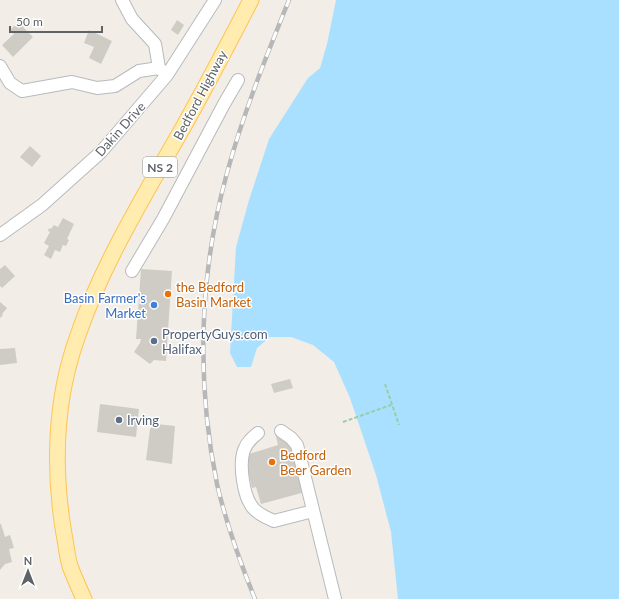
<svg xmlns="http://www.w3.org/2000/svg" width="619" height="599" font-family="Lato,sans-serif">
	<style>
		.water { fill: #a9e0ff }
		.building { fill: #cfcbc5 }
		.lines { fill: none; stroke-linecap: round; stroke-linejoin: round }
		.minor-casing { stroke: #b7babe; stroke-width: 14 }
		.major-casing { stroke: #ffc352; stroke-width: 17 }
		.path { stroke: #98cea4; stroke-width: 2; stroke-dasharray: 4 2; stroke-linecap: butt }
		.minor { stroke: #fff; stroke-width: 12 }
		.major { stroke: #ffecae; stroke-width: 15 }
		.rail-casing { stroke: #b6b7b8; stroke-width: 4.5 }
		.rail { stroke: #fff; stroke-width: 3; stroke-dasharray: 9; stroke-linecap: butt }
		.food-dot { fill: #e8710a; stroke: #fff; stroke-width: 1.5 }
		.shop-dot { fill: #3f7fe0; stroke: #fff; stroke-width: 1.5 }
		.service-dot { fill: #5c6f8a; stroke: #fff; stroke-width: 1.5 }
		.labels { text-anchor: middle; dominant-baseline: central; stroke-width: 3; stroke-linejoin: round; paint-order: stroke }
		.shield { fill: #fff; stroke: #8e9295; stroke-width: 1 }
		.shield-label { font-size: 12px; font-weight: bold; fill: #5e6368 }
		.street-label { font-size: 13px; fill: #5e6368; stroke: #fff }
		.food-label { font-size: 13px; fill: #c56008; stroke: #fff; text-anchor: start }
		.shop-label { font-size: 13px; fill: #366cbe; stroke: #fff; text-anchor: end }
		.service-label { font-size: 13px; fill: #4e5e75; stroke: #fff; text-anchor: start }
	</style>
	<rect width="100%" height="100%" fill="#f2eee7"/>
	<polygon class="water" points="336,0 619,0 619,599 398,599 391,532 376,475 350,398 334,362 313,345 291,337 270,337 257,348 251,367 237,367 230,353 236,247 249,200 269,139 308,78 320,68 327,44"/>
	<g class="building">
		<polygon points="20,20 25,25 23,27 33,37 13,57 2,45 14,34 10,30"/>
		<polygon points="177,20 184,25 178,35 171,30"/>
		<polygon points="89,30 112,41 101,64 89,58 94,47 84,43"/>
		<polygon points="30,146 41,156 32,167 20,157"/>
		<polygon points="63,218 74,224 67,239 69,240 66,246 63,245 60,252 55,250 51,259 44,255 49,246 44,243 50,232 48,231 49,228 51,229 54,225 58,227"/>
		<polygon points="5,265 15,276 2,288 0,286 0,269"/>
		<polygon points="141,269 172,271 166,361 154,360 150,364 134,352 140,343 141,339 136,339"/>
		<polygon points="0,302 7,308 2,314 3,315 0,318"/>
		<polygon points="15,348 17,363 0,365 0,349"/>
		<polygon points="290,379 293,388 274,393 271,384"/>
		<polygon points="100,404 139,409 136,437 97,432"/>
		<polygon points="156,424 175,426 172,464 146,460 150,429"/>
		<polygon points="275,432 292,444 305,492 261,504 256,487 252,488 248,470 249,454 278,445"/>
		<polygon points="0,524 1,524 5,537 10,535 14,548 9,549 12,562 5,564 0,570"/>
	</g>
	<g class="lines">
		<defs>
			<g id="minor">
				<polyline points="122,0 132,19 155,44 159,68 165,73"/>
				<polyline points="0,66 10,83 22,91 72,82 97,88 115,86 139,71 159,68"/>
				<polyline points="0,235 42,205 101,152 167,75 215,0"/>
				<polyline points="132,271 163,219 224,104 238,80"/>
				<polyline points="281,431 291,438 297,445 335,599"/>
				<path d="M258 433C252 438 247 442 244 450 239 464 243 496 253 508 258 514 267 518 274 521L313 511"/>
			</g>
			<path id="major" d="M84 599C79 588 74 577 70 566 67 556 66 544 64 534 53 469 55 400 77 338 101 267 140 203 177 138 203 93 227 46 251 0"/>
		</defs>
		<use href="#minor" class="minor-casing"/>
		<use href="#major" class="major-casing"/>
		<g class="path">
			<polyline points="385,384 399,425"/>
			<polyline points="343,422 391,405"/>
		</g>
		<use href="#minor" class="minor"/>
		<use href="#major" class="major"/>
		<defs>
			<path id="rail" d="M255 599C240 562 226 523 217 484 196 381 199 274 227 173 243 114 266 57 289 0"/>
		</defs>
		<use href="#rail" class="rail-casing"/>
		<use href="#rail" class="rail"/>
	</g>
	<g class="food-dot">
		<circle cx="168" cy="294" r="4"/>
		<circle cx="272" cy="462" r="4"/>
	</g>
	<circle class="shop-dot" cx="154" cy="305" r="4"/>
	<g class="service-dot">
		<circle cx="154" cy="341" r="4"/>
		<circle cx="119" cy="420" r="4"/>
	</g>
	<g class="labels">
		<rect class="shield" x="143" y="157" width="34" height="20" rx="3"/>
		<g class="shield-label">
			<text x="160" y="167">NS 2</text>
		</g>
		<g class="street-label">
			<text transform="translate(200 95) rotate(-62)">Bedford Highway</text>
			<text transform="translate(120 129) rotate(-48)">Dakin Drive</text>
		</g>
		<g class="food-label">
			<text x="176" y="287">the Bedford<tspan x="176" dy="15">Basin Market</tspan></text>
			<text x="280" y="455">Bedford<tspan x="280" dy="15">Beer Garden</tspan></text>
		</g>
		<g class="shop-label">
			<text x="146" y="298">Basin Farmer's<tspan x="146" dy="15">Market</tspan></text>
		</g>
		<g class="service-label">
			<text x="162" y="334">PropertyGuys.com<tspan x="162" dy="15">Halifax</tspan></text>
			<text x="127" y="420">Irving</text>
		</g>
	</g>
	<g transform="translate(28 571)" stroke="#ffffff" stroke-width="3" paint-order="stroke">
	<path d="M0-3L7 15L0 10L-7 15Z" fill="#5e6368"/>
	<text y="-6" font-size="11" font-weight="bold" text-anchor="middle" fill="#5e6368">N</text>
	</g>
	<path d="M10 26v6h92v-6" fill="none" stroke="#5e6368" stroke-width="2"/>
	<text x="16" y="26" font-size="12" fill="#5e6368" stroke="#ffffff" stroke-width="3" paint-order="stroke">50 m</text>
</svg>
